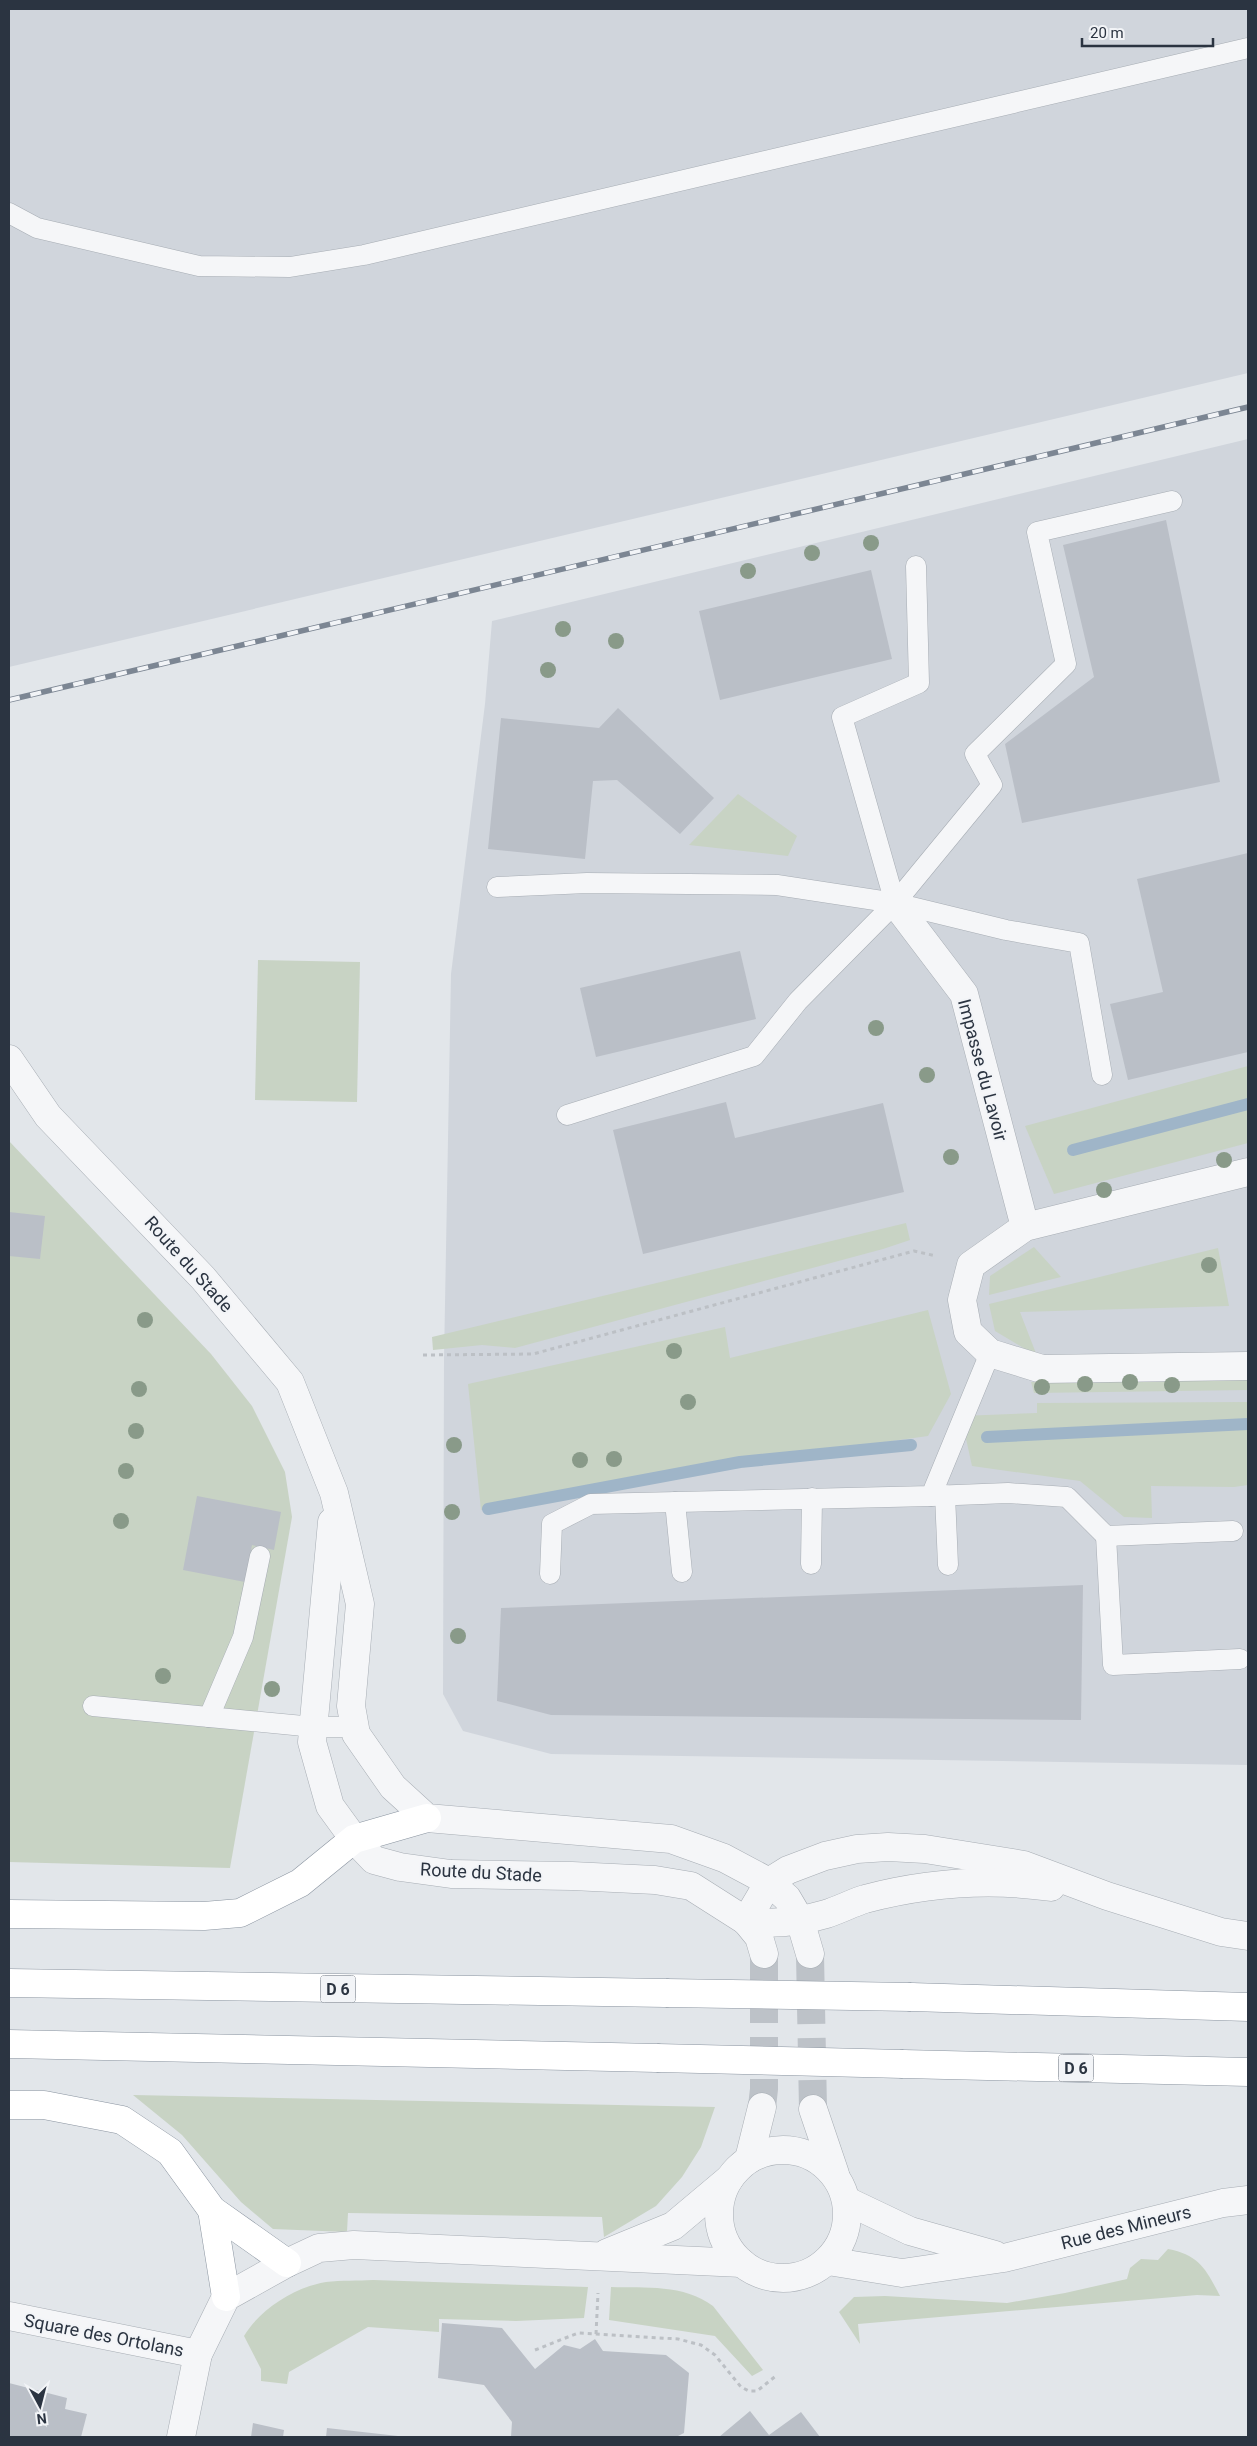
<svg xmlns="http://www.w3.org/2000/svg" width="1257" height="2446" font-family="Roboto,sans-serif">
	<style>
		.built { fill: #d0d5dc }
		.green { fill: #c8d3c4 }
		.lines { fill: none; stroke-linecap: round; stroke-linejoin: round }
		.stream { stroke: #9fb5c8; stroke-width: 12 }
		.building { fill: #babfc7 }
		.tertiary-tunnel { stroke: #bdc2c8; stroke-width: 28; stroke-dasharray: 28 14; stroke-linecap: butt }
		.service-casing { stroke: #a7adb4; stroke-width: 21 }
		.minor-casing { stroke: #a7adb4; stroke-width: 29 }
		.tertiary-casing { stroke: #a7adb4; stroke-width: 29 }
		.trunk-casing { stroke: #8a94a0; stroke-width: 29 }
		.path { stroke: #bcc0c5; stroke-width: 3; stroke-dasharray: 4 4; stroke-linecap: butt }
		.service { stroke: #f5f6f8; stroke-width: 20 }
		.minor { stroke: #f5f6f8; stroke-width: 28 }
		.tertiary { stroke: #f5f6f8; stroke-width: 28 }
		.trunk { stroke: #fff; stroke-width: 28 }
		.rail-casing { stroke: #7c8693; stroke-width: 5.5 }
		.rail { stroke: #f2f4f7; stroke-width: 4; stroke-dasharray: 11; stroke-linecap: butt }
		.trunk-bridge-casing { stroke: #8a94a0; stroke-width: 29; stroke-linecap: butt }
		.trunk-bridge { stroke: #fff; stroke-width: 28 }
		.tree { fill: #899a89 }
		.labels { text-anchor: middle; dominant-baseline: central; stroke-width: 4; stroke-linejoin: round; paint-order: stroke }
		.shield { fill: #f2f4f7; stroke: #676e78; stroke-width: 1 }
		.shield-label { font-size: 16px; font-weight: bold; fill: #2b3441 }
		.street-label { font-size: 18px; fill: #2b3441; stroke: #f2f4f7 }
	</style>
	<rect width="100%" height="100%" fill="#e2e6ea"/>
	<g class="built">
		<polygon points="9,9 1248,9 1248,373 9,667"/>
		<polygon points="1248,439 1248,1765 551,1754 463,1731 443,1694 444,1359 451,974 485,704 492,621"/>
	</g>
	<g class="green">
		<polygon points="738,794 797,836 788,856 689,845"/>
		<polygon points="258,960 360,962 357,1102 255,1100"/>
		<polygon points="1248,1066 1248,1143 1054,1194 1025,1126"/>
		<polygon points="9,1141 211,1354 252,1406 285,1472 292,1517 230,1868 9,1862"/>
		<polygon points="906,1223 910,1240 883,1249 515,1348 482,1345 433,1350 432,1337"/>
		<polygon points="1034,1247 1061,1277 989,1295 990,1276"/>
		<polygon points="1218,1248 1229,1306 1020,1312 1037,1356 995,1331 989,1304"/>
		<polygon points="928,1310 951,1394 928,1436 740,1462 481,1510 468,1384 725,1327 730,1358"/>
		<polygon points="1248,1377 1248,1390 1034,1393 1031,1382"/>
		<polygon points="1248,1402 1248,1485 1234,1487 1151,1486 1152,1518 1124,1517 1080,1481 972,1466 961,1416 1037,1413 1037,1403"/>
		<polygon points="133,2095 715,2107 701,2147 682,2177 656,2206 604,2237 602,2217 348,2213 347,2232 273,2229 241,2202 182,2135"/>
		<path d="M1168 2249C1199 2255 1206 2269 1220 2296L1197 2295 858 2324 860 2344 839 2312 854 2297 885 2296 1007 2303 1065 2293 1127 2279 1130 2268 1141 2259 1158 2260Z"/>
		<path d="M373 2280 588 2287 584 2318 516 2321 439 2319V2332L368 2327 289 2372 287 2384 261 2381V2369L244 2336C260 2309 295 2287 326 2282 341 2280 358 2281 373 2280Z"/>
		<path d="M611 2287C645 2288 684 2284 713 2306L763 2370 752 2376 715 2336 609 2320Z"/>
	</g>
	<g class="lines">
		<g class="stream">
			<polyline points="1073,1150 1248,1104"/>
			<polyline points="987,1437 1248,1424"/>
			<polyline points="488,1509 740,1462 911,1445"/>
		</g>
	</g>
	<g class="building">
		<polygon points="1166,520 1220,782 1022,823 1005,744 1094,677 1063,545"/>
		<polygon points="871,570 892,659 720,700 699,611"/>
		<polygon points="618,708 714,798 680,834 617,780 593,781 585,859 488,849 501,718 599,728"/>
		<polygon points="1248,853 1248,1052 1128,1080 1110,1004 1163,992 1137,879"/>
		<polygon points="740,951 756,1019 596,1057 580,988"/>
		<polygon points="726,1102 735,1138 883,1103 904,1192 643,1254 613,1130"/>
		<polygon points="9,1212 45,1216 40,1259 9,1256"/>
		<polygon points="197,1496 281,1512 274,1550 252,1545 245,1582 183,1570"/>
		<polygon points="1083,1585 1081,1720 551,1715 497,1701 501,1608"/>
		<polygon points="442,2323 502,2328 535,2369 564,2345 580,2349 595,2339 603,2351 666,2355 689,2373 684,2433 676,2437 511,2437 512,2422 484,2385 438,2378"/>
		<polygon points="9,2383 67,2398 65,2409 87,2414 81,2437 9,2437"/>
		<polygon points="750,2411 769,2435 801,2412 820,2437 719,2437"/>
		<polygon points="253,2423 284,2430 283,2437 251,2437"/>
		<polygon points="327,2428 398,2436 398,2437 326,2437"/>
	</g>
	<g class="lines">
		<g class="tertiary-tunnel">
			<polyline points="810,1954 813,2109"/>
			<polyline points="762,2107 764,2089 764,1954"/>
		</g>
		<defs>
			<g id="service">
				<polyline points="9,213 37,228 199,266 290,267 364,255 1248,48"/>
				<polyline points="497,887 587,883 777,885 895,903 1006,930 1079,943 1102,1075"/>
				<polyline points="895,903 842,717 919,683 916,566"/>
				<polyline points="567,1115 754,1056 798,1001 895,903 992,785 975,754 1066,664 1037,532 1172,501"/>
				<polyline points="945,1495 948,1565"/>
				<polyline points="931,1496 1008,1493 1067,1497 1106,1536 1233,1531"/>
				<polyline points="675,1502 682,1572"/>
				<polyline points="1106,1536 1113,1665 1240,1659"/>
				<polyline points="811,1564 812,1498"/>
				<polyline points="550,1574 552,1524 591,1504 931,1496 990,1353"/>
				<polyline points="93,1706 314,1727 355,1727"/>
				<polyline points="209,1717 243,1637 260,1556"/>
			</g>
			<g id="minor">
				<polyline points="895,903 964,994 1025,1227"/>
				<polyline points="1248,1172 1025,1227 971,1265 962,1300 968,1332 990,1353 1042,1369 1248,1366"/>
				<polyline points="9,2316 198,2354"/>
			</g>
			<g id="tertiary">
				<polyline points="9,1059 48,1116 203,1278 290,1382 334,1493 360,1604 351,1706 356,1734 393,1787 427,1818 671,1839 724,1858 769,1882 787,1898 800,1920 810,1954"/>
				<polyline points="332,1522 312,1742 330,1806 354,1839 374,1860 400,1867 451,1874 572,1876 655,1880 691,1886 746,1921 759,1937 764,1954"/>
				<polyline points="746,1921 769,1882 788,1870 825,1856 857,1849 888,1847 925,1849 1024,1865 1107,1896 1221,1932 1248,1936"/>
				<path d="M746 1921C774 1925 799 1922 826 1914 839 1910 852 1903 865 1899 926 1883 988 1878 1051 1887"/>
				<polyline points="813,2109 835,2174"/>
				<circle cx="783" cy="2214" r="64"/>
				<polyline points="749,2159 762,2107"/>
				<polyline points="847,2201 910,2231 995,2255"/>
				<polyline points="607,2253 673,2226 729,2179"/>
				<polyline points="828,2261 902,2273 1004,2258 1223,2203 1248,2200"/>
				<polyline points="181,2437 198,2354 226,2297 287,2263 319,2248 354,2245 742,2263"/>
			</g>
			<g id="trunk">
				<polyline points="9,1914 204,1916 240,1913 300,1883 354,1839 427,1818"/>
				<polyline points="9,1983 666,1993"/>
				<polyline points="911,1997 1248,2007"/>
				<polyline points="9,2044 657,2058"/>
				<polyline points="903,2064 1248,2072"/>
				<polyline points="9,2105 44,2105 122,2120 170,2152 212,2210 287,2263"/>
				<polyline points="212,2210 226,2297"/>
			</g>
		</defs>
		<use href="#service" class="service-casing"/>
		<use href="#minor" class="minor-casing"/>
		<use href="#tertiary" class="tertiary-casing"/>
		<use href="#trunk" class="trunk-casing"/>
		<g class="path">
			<polyline points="423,1355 533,1354 914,1251 936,1256"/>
			<polyline points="596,2334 598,2293"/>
			<polyline points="535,2350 578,2333 678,2339 701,2345 715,2355 741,2387 749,2391 757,2391 777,2375"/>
		</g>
		<use href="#service" class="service"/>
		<use href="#minor" class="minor"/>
		<use href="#tertiary" class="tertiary"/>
		<use href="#trunk" class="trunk"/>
		<defs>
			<polyline id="rail" points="9,700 1248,407"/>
		</defs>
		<use href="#rail" class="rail-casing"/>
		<use href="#rail" class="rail"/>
		<defs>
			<g id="trunk-bridge">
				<polyline points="666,1993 911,1997"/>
				<polyline points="657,2058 903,2064"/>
			</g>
		</defs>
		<use href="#trunk-bridge" class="trunk-bridge-casing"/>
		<use href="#trunk-bridge" class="trunk-bridge"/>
	</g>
	<g class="tree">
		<circle cx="871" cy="543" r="8"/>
		<circle cx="812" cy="553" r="8"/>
		<circle cx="748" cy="571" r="8"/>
		<circle cx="563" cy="629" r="8"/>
		<circle cx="616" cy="641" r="8"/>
		<circle cx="548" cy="670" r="8"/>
		<circle cx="876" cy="1028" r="8"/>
		<circle cx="927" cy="1075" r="8"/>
		<circle cx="951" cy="1157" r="8"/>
		<circle cx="1224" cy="1160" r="8"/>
		<circle cx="1104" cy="1190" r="8"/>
		<circle cx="1209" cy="1265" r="8"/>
		<circle cx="145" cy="1320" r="8"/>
		<circle cx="674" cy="1351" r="8"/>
		<circle cx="1130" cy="1382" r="8"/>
		<circle cx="1085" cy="1384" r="8"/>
		<circle cx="1172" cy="1385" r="8"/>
		<circle cx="1042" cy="1387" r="8"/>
		<circle cx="139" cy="1389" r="8"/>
		<circle cx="688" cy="1402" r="8"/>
		<circle cx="136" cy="1431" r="8"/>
		<circle cx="454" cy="1445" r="8"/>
		<circle cx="614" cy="1459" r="8"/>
		<circle cx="580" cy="1460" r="8"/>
		<circle cx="126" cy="1471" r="8"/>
		<circle cx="452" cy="1512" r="8"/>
		<circle cx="121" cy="1521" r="8"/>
		<circle cx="458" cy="1636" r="8"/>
		<circle cx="163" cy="1676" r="8"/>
		<circle cx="272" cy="1689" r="8"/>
	</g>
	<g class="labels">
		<g class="shield">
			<rect x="320.5" y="1975.5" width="35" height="27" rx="4"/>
			<rect x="1058.5" y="2054.5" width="35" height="27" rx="4"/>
		</g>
		<g class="shield-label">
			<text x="338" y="1989">D 6</text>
			<text x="1076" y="2068">D 6</text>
		</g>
		<g class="street-label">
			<text transform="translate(983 1070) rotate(75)">Impasse du Lavoir</text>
			<text transform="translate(189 1264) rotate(48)">Route du Stade</text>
			<text transform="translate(481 1872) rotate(3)">Route du Stade</text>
			<text transform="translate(1126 2227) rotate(-14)">Rue des Mineurs</text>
			<text transform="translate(104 2335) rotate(11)">Square des Ortolans</text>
		</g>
	</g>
	<rect width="1257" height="2446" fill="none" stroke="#2b3441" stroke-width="20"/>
	<g transform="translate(40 2406) rotate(173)" stroke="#f2f4f7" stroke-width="4" paint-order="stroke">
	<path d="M0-4L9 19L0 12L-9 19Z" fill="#2b3441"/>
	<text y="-8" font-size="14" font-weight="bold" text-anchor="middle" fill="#2b3441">N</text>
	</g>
	<path d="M1082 38v8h131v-8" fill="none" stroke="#2b3441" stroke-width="2.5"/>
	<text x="1090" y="38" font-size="15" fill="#2b3441" stroke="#f2f4f7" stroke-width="4" paint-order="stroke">20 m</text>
</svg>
